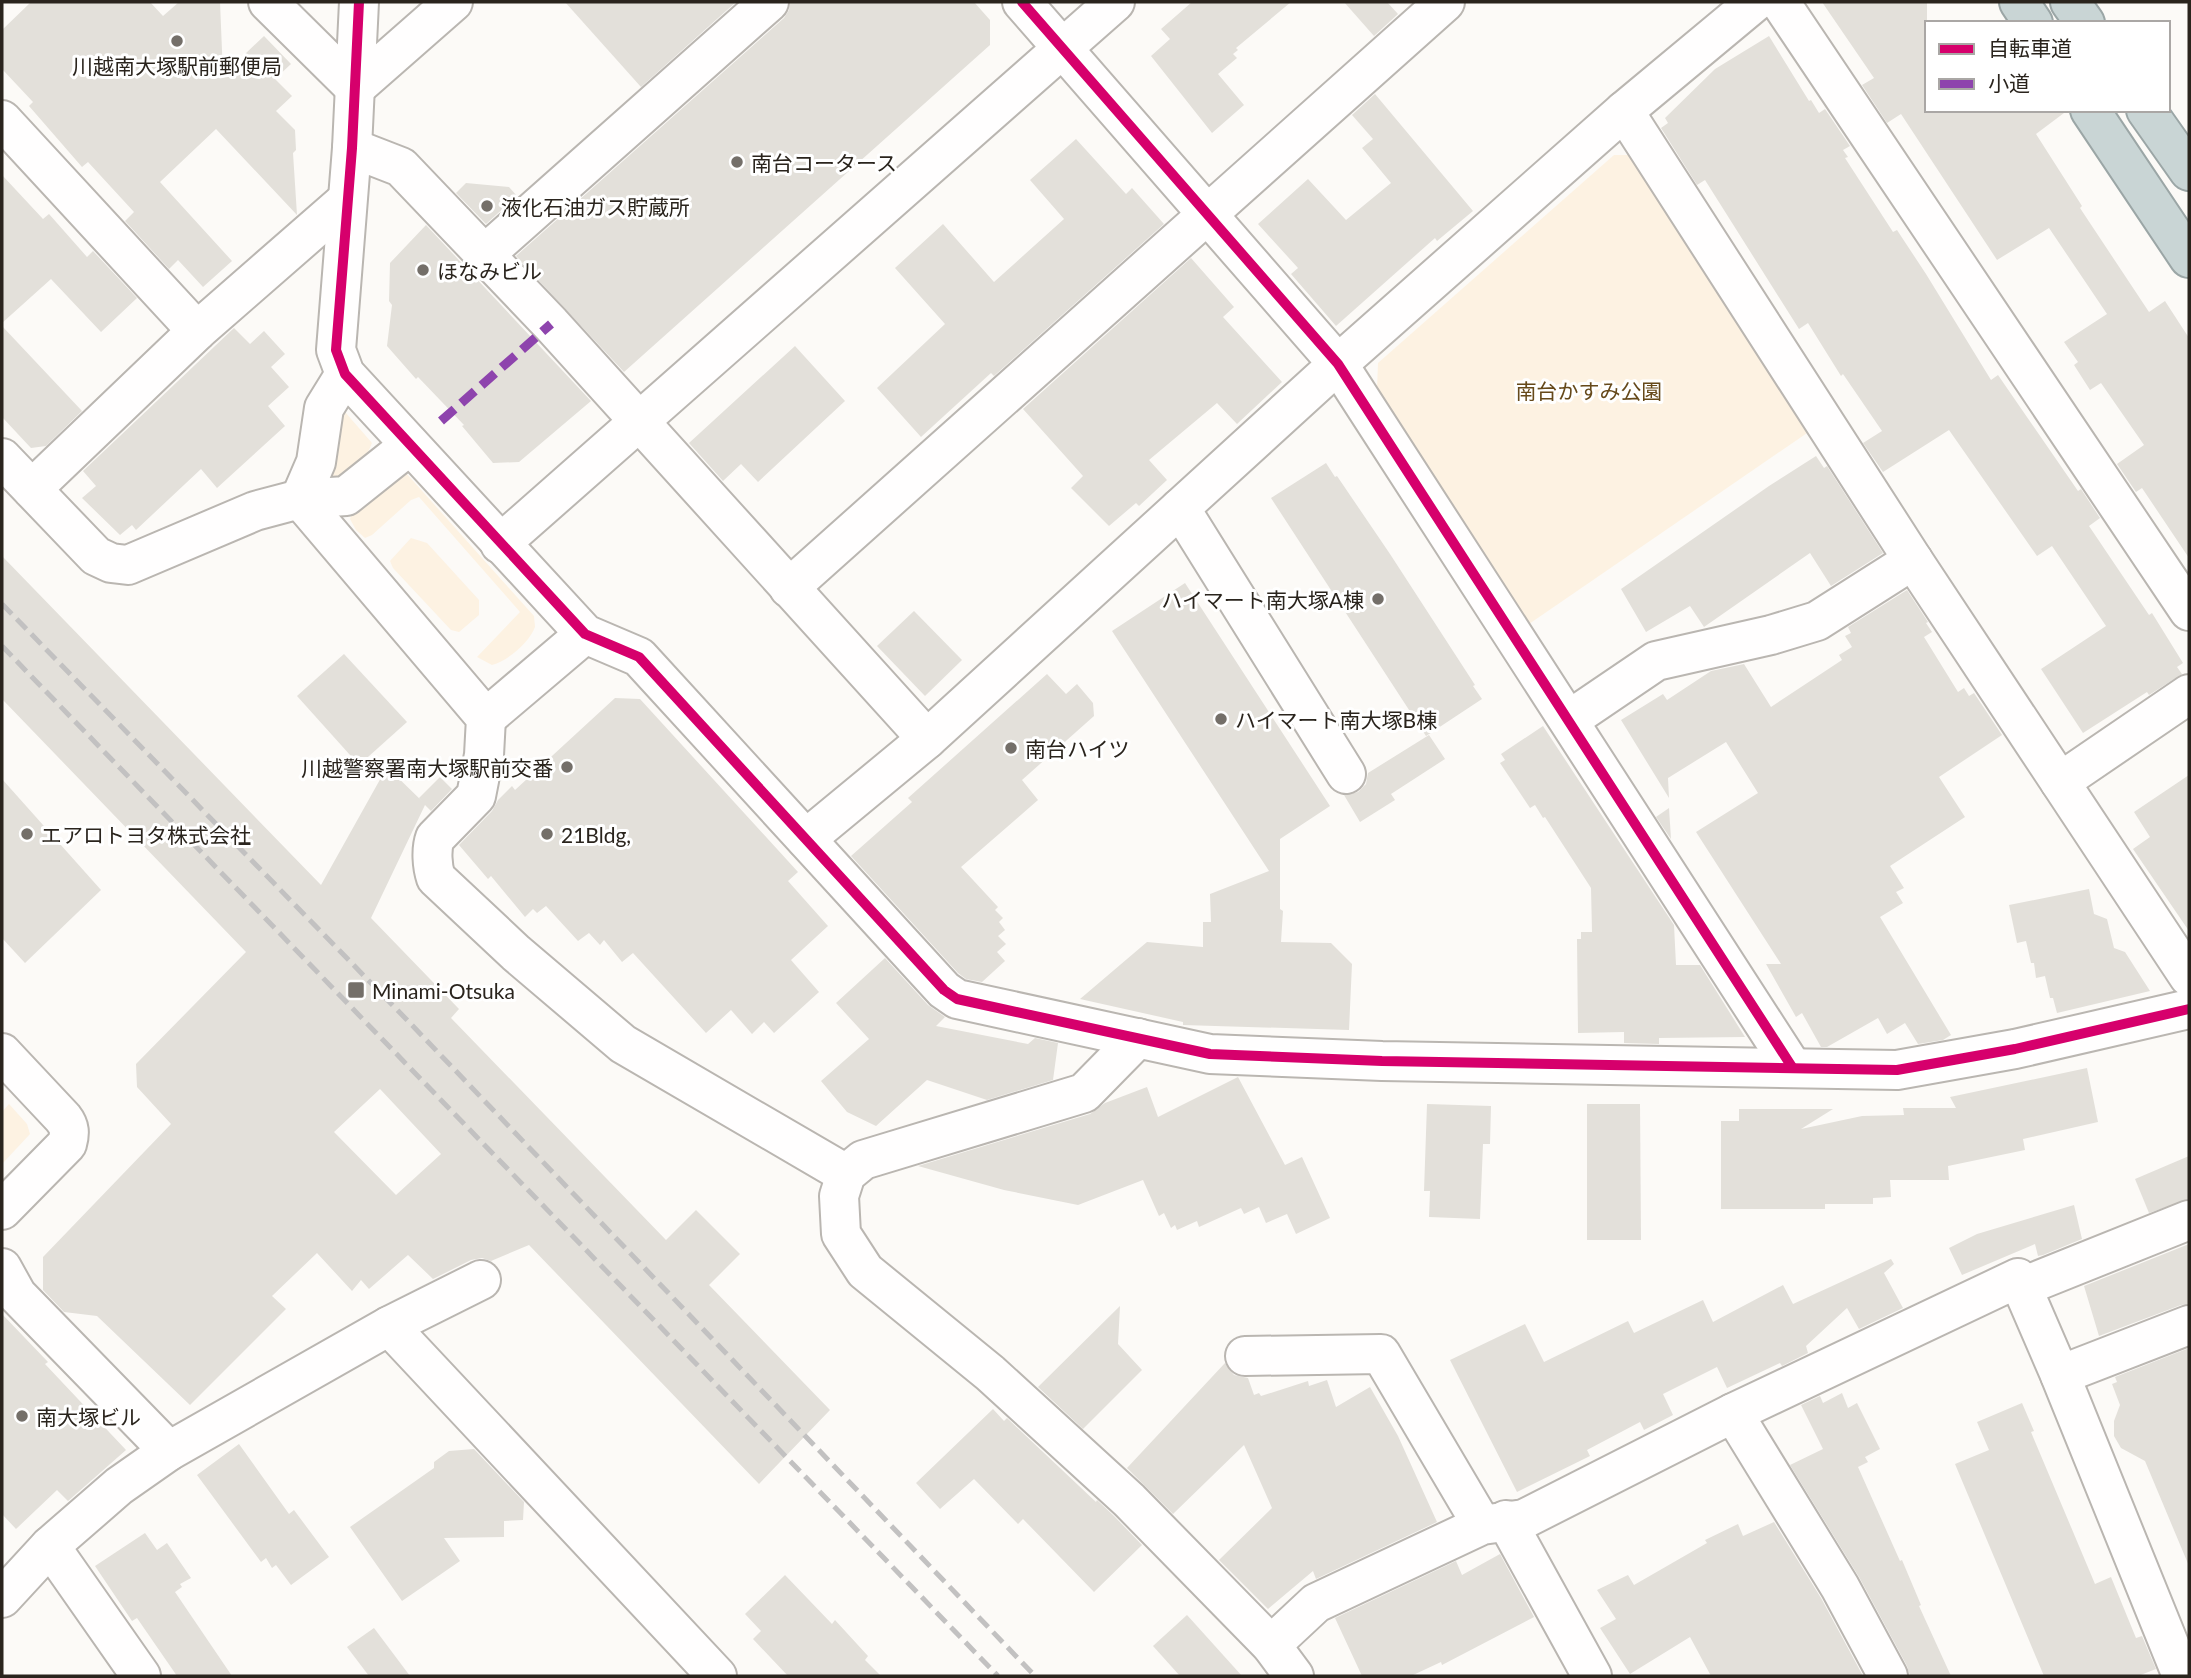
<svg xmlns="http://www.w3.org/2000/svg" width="2191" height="1678" font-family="Lato,'Noto Sans JP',sans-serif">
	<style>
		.green { fill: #fdf2e2 }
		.building { fill: #e3e0da; fill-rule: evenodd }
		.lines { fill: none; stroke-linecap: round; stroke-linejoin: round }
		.minor-casing { stroke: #bab6b1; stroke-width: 42 }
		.highway-casing { stroke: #9ba6a6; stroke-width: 42 }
		.minor { stroke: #fffefe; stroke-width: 38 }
		.highway { stroke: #c9d5d5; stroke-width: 38 }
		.rail { stroke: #c2c1c1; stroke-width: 5; stroke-dasharray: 14 7; stroke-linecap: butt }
		.quiet { stroke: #8e44ad; stroke-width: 9; stroke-dasharray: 18 9; stroke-linecap: butt }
		.cycleway-casing { stroke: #fff; stroke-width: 15 }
		.cycleway { stroke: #d6006c; stroke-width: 10 }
		.poi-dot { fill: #746f69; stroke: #fff; stroke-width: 2.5 }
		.labels { text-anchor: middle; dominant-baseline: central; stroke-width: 6; stroke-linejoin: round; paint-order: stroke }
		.poi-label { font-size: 21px; fill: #2a241d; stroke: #fff; text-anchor: start }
		.park-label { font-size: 21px; fill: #66491a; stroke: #fff }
	</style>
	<rect width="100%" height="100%" fill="#fcfaf7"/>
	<g class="green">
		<polygon points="1614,155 1631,155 1810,431 1529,624 1377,389 1378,363"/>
		<polygon points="345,412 372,443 366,457 338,480 332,476 331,466 338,413"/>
		<path d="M395 472 406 473 534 616C534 619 535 624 535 627 530 642 506 662 492 665L477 657 520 612 419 497 411 500 372 535 365 538 356 530 350 519 354 507Z"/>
		<polygon points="411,538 427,543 479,600 479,615 459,632 451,630 393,568 390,561"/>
		<polygon points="9,1104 27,1124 30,1134 2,1164 2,1112"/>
	</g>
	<g class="building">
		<polygon points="31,2 150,2 163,16 179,2 220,2 223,75 264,36 291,64 275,79 292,96 276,111 295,130 296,150 293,153 297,215 216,129 160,182 232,261 203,287 178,260 169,269 125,221 134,212 88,162 82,167 29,106 33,102 2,69 2,30"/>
		<polygon points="565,2 736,2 641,87"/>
		<polygon points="790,2 974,2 990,20 990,45 624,372 516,256 784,18 789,10"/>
		<polygon points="1192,2 1291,2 1236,48 1238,50 1233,54 1237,58 1218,74 1244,105 1212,133 1151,56 1170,39 1161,29"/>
		<polygon points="1344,2 1387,2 1398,14 1374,36"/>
		<polygon points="1822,2 1927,2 1927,110 2068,110 2036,134 2082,206 2080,208 2149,312 2165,301 2189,338 2189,558 2142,488 2136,492 2117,464 2144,445 2101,383 2090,390 2074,365 2078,362 2064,342 2107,314 2049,228 1997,260 1901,114 1887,123 1862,85 1874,78"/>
		<polygon points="1769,36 1809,101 1811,100 1819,113 1825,109 1850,146 1843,150 1848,157 1845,158 1893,232 1897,230 1926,274 1991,380 1998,375 2078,491 2081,489 2100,518 2089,526 2149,615 2152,613 2183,663 2177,667 2182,674 2149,695 2147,692 2083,733 2041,669 2106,626 2052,546 2037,556 1949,430 1883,472 1863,443 1882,431 1843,374 1841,376 1808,323 1799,329 1705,180 1697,185 1661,128 1668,123 1665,118 1715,69"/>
		<polygon points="1375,94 1473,211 1437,241 1435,238 1336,326 1291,274 1298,268 1258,224 1308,179 1346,220 1391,183 1362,148 1373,139 1352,115"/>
		<polygon points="1076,139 1126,194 1132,188 1164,224 994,376 991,373 921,437 877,388 945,324 895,268 943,224 994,282 1064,219 1030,180"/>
		<polygon points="2,175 43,219 49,214 87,257 93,251 137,298 101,332 51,279 2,323"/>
		<polygon points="466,183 509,187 517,196 486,224 456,193"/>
		<polygon points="426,225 591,401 519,462 493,463 462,426 464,425 418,377 416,379 387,346 392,305 389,301 390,263"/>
		<polygon points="1191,258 1234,307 1223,317 1282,382 1237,424 1217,403 1149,460 1167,480 1139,506 1136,503 1109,526 1071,488 1083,476 1023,409"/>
		<polygon points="2,326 82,411 46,446 31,448 2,417"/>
		<polygon points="234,328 250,344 264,331 285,354 271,367 289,387 268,406 285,426 217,488 201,469 136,530 132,525 120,535 82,498 96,486 83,471"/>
		<polygon points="795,346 845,401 758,482 741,464 723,481 689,443"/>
		<polygon points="1816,456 1824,468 1827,466 1883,553 1831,586 1810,553 1704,627 1690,606 1646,632 1621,589 1769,486"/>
		<polygon points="1326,463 1335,477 1337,476 1390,554 1475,685 1473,686 1482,699 1426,736 1271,498"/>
		<path d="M2 556 321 885 387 767 424 803 419 798 440 777 452 789 431 811 425 805 371 918 459 1009 451 1018 666 1240 696 1210 740 1254 709 1285 830 1410 759 1484 529 1245 491 1261 482 1258 471 1260 433 1279 408 1255 369 1289 361 1280 352 1291 317 1253 272 1296 286 1309 190 1405 97 1316 64 1312 43 1290V1257L171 1124 137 1087 136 1064 246 952 2 699ZM380 1089 441 1154 396 1195 334 1132Z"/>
		<polygon points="1185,583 1330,806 1280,839 1280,909 1283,911 1281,942 1331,943 1352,964 1349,1030 1183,1025 1183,1022 1080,999 1147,942 1203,947 1203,922 1211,922 1210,894 1269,871 1112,631"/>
		<polygon points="1907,590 1928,622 1926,623 1932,632 1924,637 1958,692 1964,688 1969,696 1974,693 2002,735 1939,777 1965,817 1890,866 1904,888 1896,892 1903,903 1880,917 1951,1035 1943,1040 1918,1044 1905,1023 1887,1034 1878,1018 1827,1047 1821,1047 1802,1013 1796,1017 1766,964 1781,964 1696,832 1758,793 1726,742 1668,778 1669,798 1621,720 1663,694 1667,700 1711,671 1744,664 1771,707 1842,660 1839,655 1852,647 1845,636 1851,633 1848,627"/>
		<polygon points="914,611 962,660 925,696 877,646"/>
		<polygon points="344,654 407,722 359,765 297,696"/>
		<polygon points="1047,674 1066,694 1077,684 1093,703 1094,716 1022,780 1038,800 961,867 998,907 995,910 1003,918 999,922 1005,930 998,936 1006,944 997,952 1005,961 982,982 966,979 958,973 851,856 912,802 908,798"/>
		<polygon points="615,698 640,699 798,872 788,881 828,926 791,960 819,992 774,1033 764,1022 752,1034 731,1010 706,1033 633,953 622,962 604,940 600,945 589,933 578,941 546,906 537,913 533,909 525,917 491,876 488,879 459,845 492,811 498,800 512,786 515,790"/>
		<polygon points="1543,726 1674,925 1676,965 1700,965 1745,1037 1659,1038 1659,1044 1624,1043 1624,1032 1578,1033 1577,939 1581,939 1581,932 1592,932 1591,888 1545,817 1543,818 1535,805 1530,808 1500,763 1505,760 1501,754"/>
		<polygon points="1429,735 1445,759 1391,794 1395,800 1360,822 1344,795 1358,792 1366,784 1368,773"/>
		<polygon points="2189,775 2189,931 2133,849 2150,837 2134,812"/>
		<polygon points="2,779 101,890 25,963 2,938"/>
		<polygon points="1669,808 1671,839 1656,817"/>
		<polygon points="2089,889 2094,914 2107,919 2114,948 2125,952 2150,991 2057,1013 2053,998 2050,998 2045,976 2036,978 2034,963 2031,963 2026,941 2017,943 2009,905"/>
		<polygon points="885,958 928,1005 945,1017 936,1026 1028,1044 1035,1038 1058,1043 1053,1080 987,1100 927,1080 876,1126 847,1112 821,1081 869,1039 836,1003"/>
		<polygon points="2087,1068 2098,1122 2023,1139 2025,1150 1948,1166 1949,1180 1890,1180 1891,1197 1873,1198 1873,1204 1825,1204 1825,1209 1721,1209 1721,1121 1739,1121 1739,1109 1833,1109 1801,1129 1862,1116 1904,1115 1903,1108 1956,1108 1950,1097"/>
		<polygon points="1238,1077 1285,1165 1302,1157 1330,1218 1296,1234 1287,1214 1266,1223 1259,1207 1244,1214 1241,1208 1199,1227 1197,1221 1177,1230 1175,1225 1171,1228 1164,1213 1159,1216 1143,1180 1078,1205 1004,1190 918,1166 1090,1114 1105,1103 1147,1087 1158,1117"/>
		<polygon points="1427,1104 1491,1106 1490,1144 1483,1144 1480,1219 1429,1217 1430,1191 1424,1191"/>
		<polygon points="1587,1104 1640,1104 1641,1240 1587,1240"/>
		<polygon points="2189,1156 2189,1199 2149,1213 2135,1179"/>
		<polygon points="2074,1205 2082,1239 2043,1255 2038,1256 2035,1244 1962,1275 1949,1248 1977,1234"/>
		<polygon points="2189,1244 2189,1304 2181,1305 2099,1336 2084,1286"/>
		<polygon points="1891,1259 1894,1264 1884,1273 1903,1308 1859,1329 1847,1308 1806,1346 1808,1353 1782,1366 1780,1363 1727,1388 1717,1367 1663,1394 1673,1415 1644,1430 1640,1422 1587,1450 1590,1456 1517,1492 1450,1360 1525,1324 1544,1362 1628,1321 1634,1333 1703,1300 1713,1322 1783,1285 1793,1304"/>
		<polygon points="1120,1306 1118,1344 1142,1370 1083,1429 1038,1387"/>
		<polygon points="2,1314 48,1362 45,1364 126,1450 68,1501 57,1490 16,1529 2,1514"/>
		<polygon points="2189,1348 2189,1566 2145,1461 2121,1448 2114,1436 2114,1421 2120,1405 2112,1384 2117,1382 2115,1377"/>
		<polygon points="1225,1363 1234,1375 1248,1378 1254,1395 1259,1393 1261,1396 1308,1381 1309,1386 1327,1380 1336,1407 1370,1387 1398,1436 1437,1522 1316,1579 1313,1571 1268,1609 1219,1560 1272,1508 1244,1445 1173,1514 1127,1468"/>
		<polygon points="1842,1393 1848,1408 1857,1403 1880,1449 1865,1457 1868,1462 1858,1467 1900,1561 1902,1560 1921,1605 1919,1606 1951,1676 1910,1676 1907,1666 1859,1577 1790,1465 1823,1449 1801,1405 1820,1396 1823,1403"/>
		<polygon points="2022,1403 2034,1431 2031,1432 2095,1584 2111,1577 2136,1638 2142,1636 2156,1669 2138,1676 2044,1676 1955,1464 1989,1450 1977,1422"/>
		<polygon points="993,1409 1004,1421 1007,1418 1096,1502 1097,1500 1114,1516 1142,1545 1094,1592 1023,1519 1018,1524 974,1479 940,1509 916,1483"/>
		<polygon points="239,1444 289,1514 294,1510 329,1557 291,1585 276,1565 272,1568 266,1558 261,1562 197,1475"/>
		<polygon points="474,1449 524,1502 523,1520 504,1521 504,1537 444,1538 460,1561 402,1601 350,1527 434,1468 434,1462 449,1451"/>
		<polygon points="1774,1522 1821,1598 1863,1676 1711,1676 1690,1637 1630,1674 1600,1628 1616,1619 1597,1590 1628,1575 1634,1585 1707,1543 1705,1540 1738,1524 1743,1536"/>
		<polygon points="145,1533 157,1550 167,1543 191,1578 180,1584 182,1587 175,1592 232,1676 177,1676 137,1618 132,1621 95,1566"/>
		<polygon points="1500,1554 1534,1617 1442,1665 1441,1662 1411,1676 1362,1676 1335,1618 1456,1561 1462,1575"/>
		<polygon points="785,1575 832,1624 835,1620 868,1656 865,1660 881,1676 788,1676 753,1639 761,1631 745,1614"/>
		<polygon points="1187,1615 1242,1676 1180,1676 1153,1646"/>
		<polygon points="374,1628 410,1676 369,1676 347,1647"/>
	</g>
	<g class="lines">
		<defs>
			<g id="minor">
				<polyline points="268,2 355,88 453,2"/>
				<polyline points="359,2 352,148 336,350 345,374 585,634 639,657 944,990 957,999 1210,1054 1382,1061 1897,1070 2015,1049 2189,1009"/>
				<polyline points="1022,2 1338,364 1792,1067"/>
				<polyline points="1780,2 2189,611"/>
				<polyline points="1624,111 1913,560 2189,977"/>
				<polyline points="2,120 197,331"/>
				<polyline points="352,148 401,167 551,324 927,739"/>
				<polyline points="484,255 769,2"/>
				<polyline points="2,458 96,556 111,563 128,565 255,511 300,499 346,496 410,445"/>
				<polyline points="32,489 197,331 347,200"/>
				<path d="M300 499 486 718 484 755 476 796 435 838C431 849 432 866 436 878L516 953 623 1044 846 1174"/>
				<polyline points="300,499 316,462 324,408 345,374"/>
				<polyline points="1180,508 1346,774"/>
				<polyline points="500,544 1115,2"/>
				<polyline points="789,588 1445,2"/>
				<polyline points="486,718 585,634"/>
				<polyline points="1569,720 1656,661 1771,635 1817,621 1913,560"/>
				<polyline points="2060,782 2189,694"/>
				<polyline points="806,839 927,739 1338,364 1624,111 1755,2"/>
				<polyline points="1138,1038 1084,1093 863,1160 846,1174 839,1196 841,1234 865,1271 990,1373 1129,1500 1271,1645 1294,1676"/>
				<path d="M2 1053 63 1118C70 1127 70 1133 67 1144L2 1210"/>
				<polyline points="2,1268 17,1295 169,1451"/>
				<polyline points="2022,1287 2189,1220"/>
				<polyline points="389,1326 481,1280"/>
				<polyline points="1245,1356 1381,1354 1482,1525"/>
				<polyline points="2060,1375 2189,1325"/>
				<polyline points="1733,1413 1840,1587 1888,1676"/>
				<polyline points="1506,1520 1592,1676"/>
				<polyline points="50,1546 141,1676"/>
				<polyline points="2,1598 50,1546 119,1486 169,1451 389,1326 717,1676"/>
				<polyline points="1271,1645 1316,1603 1482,1525 1524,1519 1733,1413 2018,1278 2060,1375 2182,1676"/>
			</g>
			<g id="highway">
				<polyline points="2019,2 2033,23"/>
				<polyline points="2070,2 2085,23"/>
				<polyline points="2090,110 2189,258"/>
				<polyline points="2146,110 2189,171"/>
			</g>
		</defs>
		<use href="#minor" class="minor-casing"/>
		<use href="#highway" class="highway-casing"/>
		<use href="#minor" class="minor"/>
		<use href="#highway" class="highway"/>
		<g class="rail">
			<polyline points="2,604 408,1021 1035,1676"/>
			<polyline points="2,646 998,1676"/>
		</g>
		<polyline class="quiet" points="441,421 551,324"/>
		<defs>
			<g id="cycleway">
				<polyline points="359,2 352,148 336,350 345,374 585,634 639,657 944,990 957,999 1210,1054 1382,1061 1897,1070 2015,1049 2189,1009"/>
				<polyline points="1022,2 1338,364 1792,1067"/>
			</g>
		</defs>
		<use href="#cycleway" class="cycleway-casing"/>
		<use href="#cycleway" class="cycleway"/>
	</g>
	<g class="poi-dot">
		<circle cx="177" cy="41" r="7"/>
		<circle cx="737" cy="162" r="7"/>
		<circle cx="487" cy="206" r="7"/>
		<circle cx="423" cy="270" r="7"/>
		<circle cx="1378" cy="599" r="7"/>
		<circle cx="1221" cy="719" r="7"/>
		<circle cx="1011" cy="748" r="7"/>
		<circle cx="567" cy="767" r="7"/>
		<circle cx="27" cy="834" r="7"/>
		<circle cx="547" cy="834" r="7"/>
		<rect x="347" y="981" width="18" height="18" rx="3.5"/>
		<circle cx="22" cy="1416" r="7"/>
	</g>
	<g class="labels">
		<g class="poi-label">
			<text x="177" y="65" text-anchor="middle">川越南大塚駅前郵便局</text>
			<text x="751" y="162">南台コータース</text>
			<text x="501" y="206">液化石油ガス貯蔵所</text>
			<text x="437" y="270">ほなみビル</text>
			<text x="1364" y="599" text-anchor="end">ハイマート南大塚A棟</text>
			<text x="1235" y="719">ハイマート南大塚B棟</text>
			<text x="1025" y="748">南台ハイツ</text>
			<text x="553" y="767" text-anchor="end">川越警察署南大塚駅前交番</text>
			<text x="41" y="834">エアロトヨタ株式会社</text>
			<text x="561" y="834">21Bldg,</text>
			<text x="372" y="990">Minami-Otsuka</text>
			<text x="36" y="1416">南大塚ビル</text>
		</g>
		<g class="park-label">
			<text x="1589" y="390">南台かすみ公園</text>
		</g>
	</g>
	<rect width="2191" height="1678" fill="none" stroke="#2a241d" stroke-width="7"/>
	<rect x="1925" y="21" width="245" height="91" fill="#ffffff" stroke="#aaa7a5" stroke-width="2"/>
	<rect x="1939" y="44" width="35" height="10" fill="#d6006c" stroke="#aaa7a5" stroke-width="2"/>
	<text x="1988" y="56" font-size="21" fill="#2a241d">自転車道</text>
	<rect x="1939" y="79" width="35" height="10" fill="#8e44ad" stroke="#aaa7a5" stroke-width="2"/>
	<text x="1988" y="91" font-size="21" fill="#2a241d">小道</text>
</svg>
